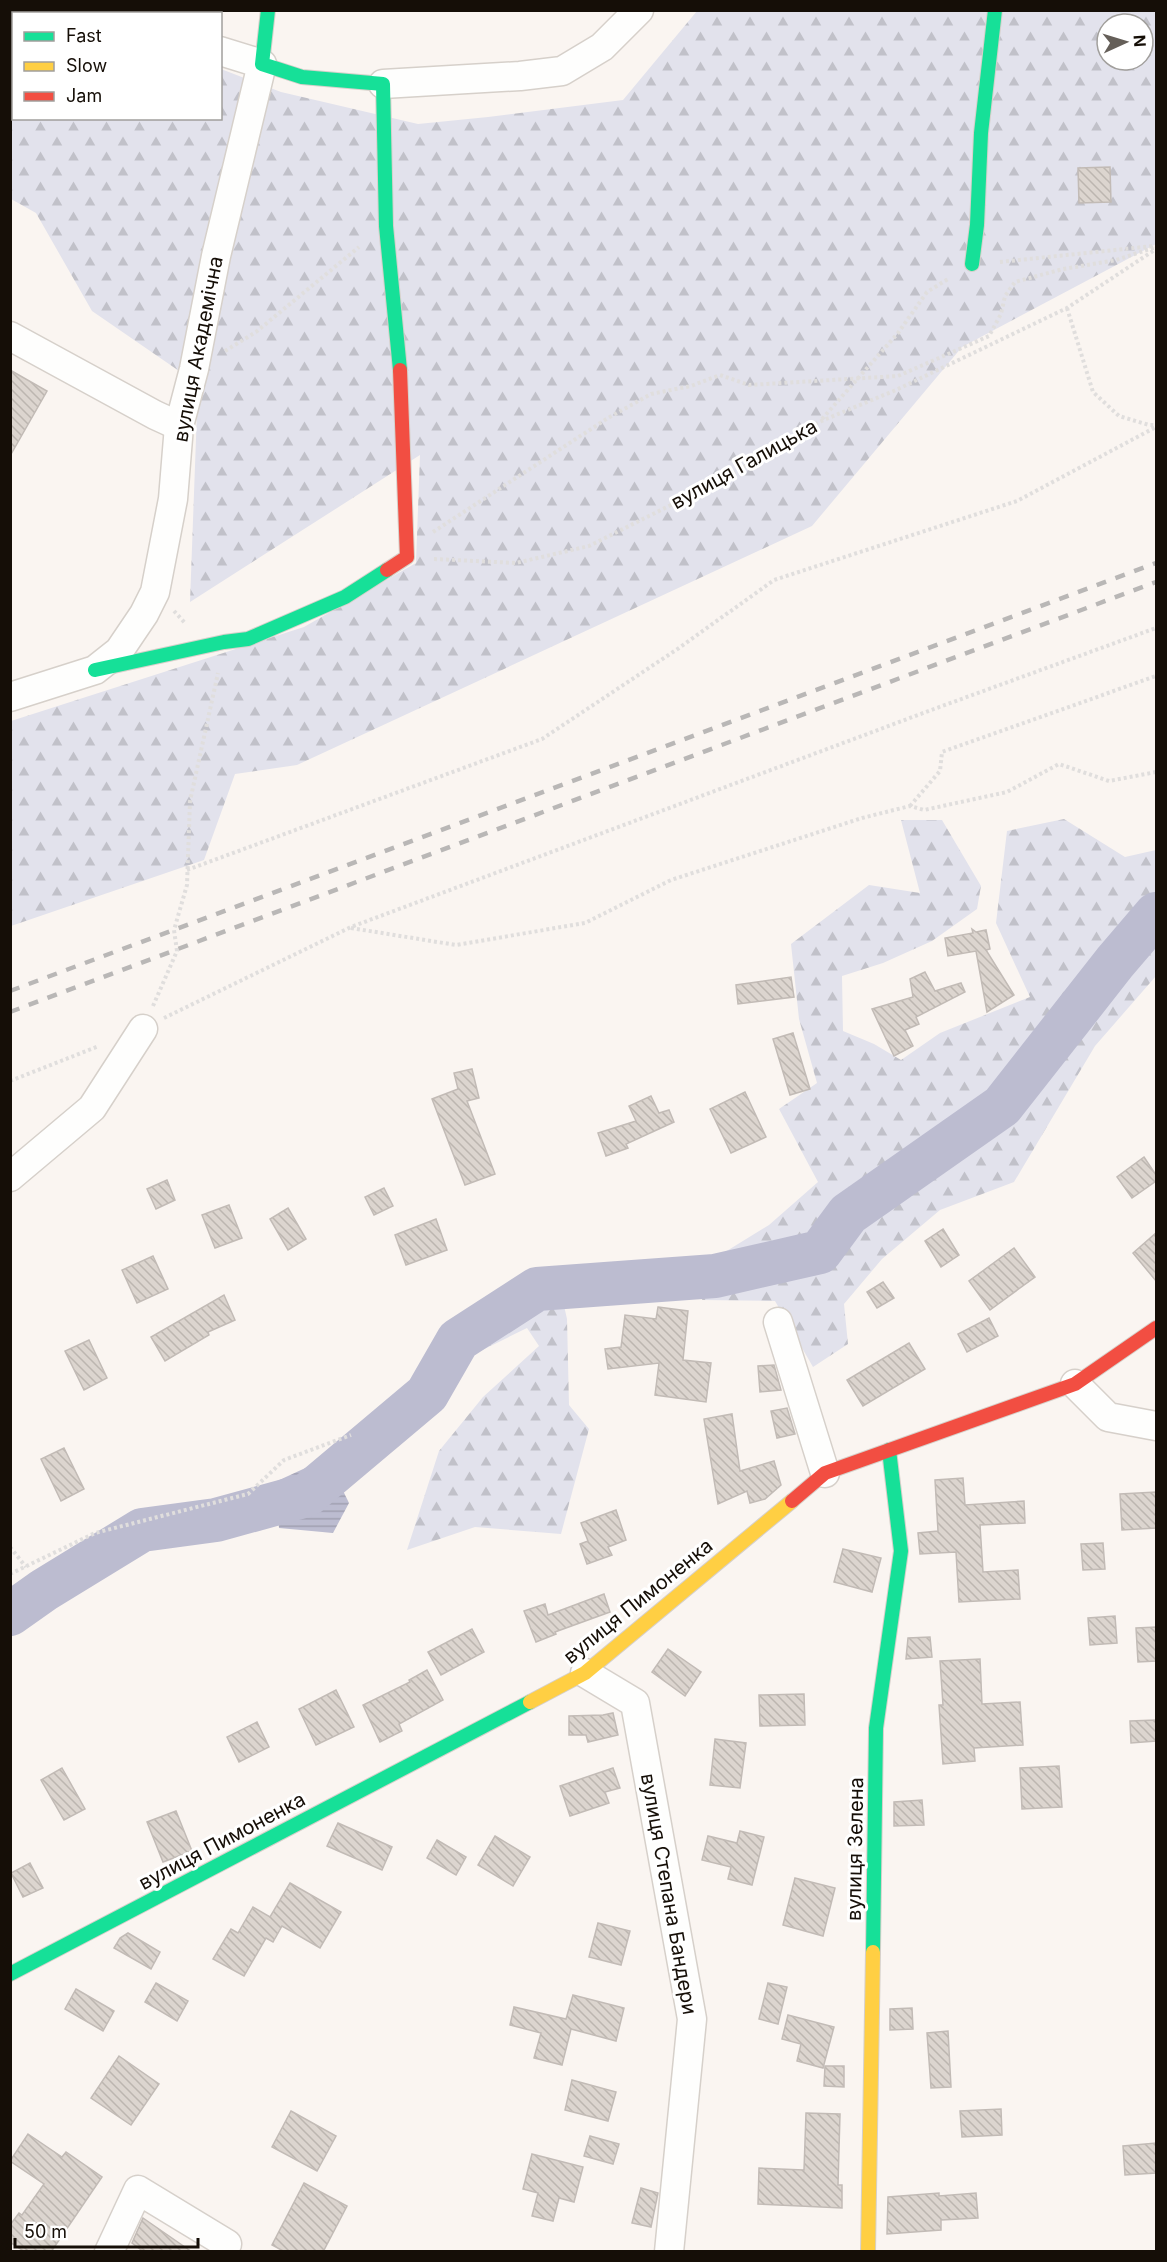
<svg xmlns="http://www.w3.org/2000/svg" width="1167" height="2262" font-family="Inter,sans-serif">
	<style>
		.forest { fill: url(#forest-firs); fill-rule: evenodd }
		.water { fill: url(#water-rules) }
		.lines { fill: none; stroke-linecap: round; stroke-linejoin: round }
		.river { stroke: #bcbcd0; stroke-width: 44 }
		.building { fill: url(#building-back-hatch); stroke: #c2bbb6; stroke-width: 1.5 }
		.street-casing { stroke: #d6d0ca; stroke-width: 31 }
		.fast-casing { stroke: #d6d0ca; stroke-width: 16 }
		.slow-casing { stroke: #d6d0ca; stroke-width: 16 }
		.jam-casing { stroke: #d6d0ca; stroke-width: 16 }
		.path { stroke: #e0dedd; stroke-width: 4; stroke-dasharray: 3 3; stroke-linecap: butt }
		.street { stroke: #fefefd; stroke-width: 28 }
		.fast { stroke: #16e098; stroke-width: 14 }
		.slow { stroke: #ffcf43; stroke-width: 14 }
		.jam { stroke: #f24e42; stroke-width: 14 }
		.rail { stroke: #b9b7b6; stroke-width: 4.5; stroke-dasharray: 10 10; stroke-linecap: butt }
		.labels { text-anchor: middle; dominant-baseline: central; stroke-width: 6; stroke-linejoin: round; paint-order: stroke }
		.street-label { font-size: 20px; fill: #150e07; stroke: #fff }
	</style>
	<defs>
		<pattern id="forest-firs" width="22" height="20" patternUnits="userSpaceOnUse" patternTransform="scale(1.5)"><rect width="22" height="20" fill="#e2e2ec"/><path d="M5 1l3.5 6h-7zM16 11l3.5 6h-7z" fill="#c1c1c9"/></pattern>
		<pattern id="water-rules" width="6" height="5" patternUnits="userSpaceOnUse" patternTransform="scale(1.5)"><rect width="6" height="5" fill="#bcbcd0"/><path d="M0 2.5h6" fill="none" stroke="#a1a0b1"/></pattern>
		<pattern id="building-back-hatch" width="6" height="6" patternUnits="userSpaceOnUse" patternTransform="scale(1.5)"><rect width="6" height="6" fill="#dcd5cf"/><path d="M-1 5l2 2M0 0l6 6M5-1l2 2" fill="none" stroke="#bcb6b0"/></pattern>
	</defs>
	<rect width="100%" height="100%" fill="#faf5f1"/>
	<g class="forest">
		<path d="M102 10 107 13 14 14V118H220L221 69 281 92 418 124 488 117 623 100 697 11H1156V244L962 347 812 526 297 765 235 774 204 860 11 926V721L304 627 416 563 420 455 190 602 198 384 92 311 36 213 11 199V11ZM1107 24H1143V60H1107Z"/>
		<polygon points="1064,819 1125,857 1156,850 1156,976 1095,1046 1014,1182 940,1210 882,1259 844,1304 848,1344 813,1367 775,1301 702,1300 712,1260 769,1225 818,1182 779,1109 817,1083 799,1019 791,944 869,885 920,893 901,820 942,820 981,886 977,909 932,941 883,963 842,976 843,1031 874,1044 901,1060 940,1033 1030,997 996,923 1007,831"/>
		<polygon points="556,1270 567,1319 569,1405 589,1429 561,1534 475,1527 407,1550 439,1451 483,1397 539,1346 527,1328 458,1362 465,1317"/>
	</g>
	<polygon class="water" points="327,1458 349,1503 333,1533 279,1528 275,1482"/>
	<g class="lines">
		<polyline class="river" points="10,1614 44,1590 142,1530 216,1520 307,1495 427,1394 458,1340 537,1289 715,1276 820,1252 848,1214 1002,1106 1115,962 1156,914"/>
	</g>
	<g class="building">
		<polygon points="1110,167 1111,202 1079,203 1078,168"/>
		<polygon points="10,370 47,391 10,456"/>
		<polygon points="972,929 976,932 986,930 990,949 986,950 1014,995 987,1012 976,951 948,956 945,938 973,933"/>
		<polygon points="925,972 935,991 961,983 965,992 916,1017 919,1024 905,1030 913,1046 894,1056 872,1009 913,997 910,979"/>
		<polygon points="791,977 794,997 738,1004 736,985"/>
		<polygon points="793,1033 810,1089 790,1095 773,1039"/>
		<polygon points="472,1069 479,1098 467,1101 495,1174 465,1185 432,1099 458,1089 454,1073"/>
		<polygon points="745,1092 766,1137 731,1153 710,1109"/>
		<polygon points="651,1096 659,1113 669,1110 674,1122 626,1144 628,1148 606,1156 598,1133 636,1121 629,1106"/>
		<polygon points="1144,1157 1156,1175 1156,1181 1132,1198 1117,1177"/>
		<polygon points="167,1180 175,1200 156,1209 147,1189"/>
		<polygon points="384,1188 393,1206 374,1215 365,1197"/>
		<polygon points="229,1205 242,1238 215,1248 202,1215"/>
		<polygon points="288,1208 306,1239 288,1250 270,1219"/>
		<polygon points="436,1219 447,1250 406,1265 395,1235"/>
		<polygon points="943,1229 959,1255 941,1267 925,1241"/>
		<polygon points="1156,1233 1156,1281 1133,1253"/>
		<polygon points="1014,1248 1035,1277 990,1310 969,1281"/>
		<polygon points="153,1256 168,1289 137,1303 122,1270"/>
		<polygon points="883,1282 894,1298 877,1308 867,1292"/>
		<polygon points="224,1295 235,1320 208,1332 209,1335 165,1361 151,1337"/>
		<polygon points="658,1307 688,1311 683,1360 711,1363 706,1402 655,1395 659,1363 608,1369 605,1349 621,1347 625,1315 656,1319"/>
		<polygon points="989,1318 998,1336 967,1352 958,1334"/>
		<polygon points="89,1340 107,1378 84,1390 65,1351"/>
		<polygon points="909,1343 925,1369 863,1406 847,1380"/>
		<polygon points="774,1365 781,1390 760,1392 758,1366"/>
		<polygon points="787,1408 795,1434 777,1438 771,1411"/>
		<polygon points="732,1414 740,1471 774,1461 781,1485 765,1499 750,1503 747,1491 718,1504 704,1419"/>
		<polygon points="64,1448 84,1489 61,1501 41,1459"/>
		<polygon points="963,1478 965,1505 1024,1501 1025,1523 980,1525 983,1572 1018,1570 1020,1599 959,1602 956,1552 920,1554 918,1533 938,1531 935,1480"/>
		<polygon points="1156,1492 1156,1528 1122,1530 1120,1494"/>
		<polygon points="616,1510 626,1540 608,1547 612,1555 587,1564 580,1544 588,1541 581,1523"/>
		<polygon points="1103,1543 1105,1569 1083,1570 1081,1544"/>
		<polygon points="843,1549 881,1558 872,1592 834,1582"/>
		<polygon points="604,1594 610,1612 555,1632 556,1634 536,1642 524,1611 545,1604 548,1615"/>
		<polygon points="1115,1616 1117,1643 1090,1645 1088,1618"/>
		<polygon points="1156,1627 1156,1661 1138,1662 1136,1628"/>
		<polygon points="472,1629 484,1652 441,1675 428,1652"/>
		<polygon points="930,1637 932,1657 906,1659 908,1638"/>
		<polygon points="668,1649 701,1672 685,1696 652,1672"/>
		<polygon points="980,1659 982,1704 1020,1702 1023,1745 974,1748 975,1761 943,1764 939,1705 943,1705 940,1661"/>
		<polygon points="427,1670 443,1700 399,1724 402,1731 380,1742 363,1705 410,1682 409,1680"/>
		<polygon points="336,1690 354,1727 316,1745 299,1709"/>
		<polygon points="804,1694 805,1725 760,1726 759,1695"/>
		<polygon points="613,1713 618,1735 588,1742 586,1735 569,1735 569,1716 603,1715"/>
		<polygon points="1156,1720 1156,1741 1131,1743 1130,1721"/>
		<polygon points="257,1722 269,1747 239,1762 227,1737"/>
		<polygon points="715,1739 746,1743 740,1788 710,1785"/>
		<polygon points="1059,1766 1062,1807 1022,1809 1020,1768"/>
		<polygon points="62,1768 85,1809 64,1820 41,1780"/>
		<polygon points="613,1768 620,1788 605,1792 609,1803 570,1816 560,1786"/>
		<polygon points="922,1800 924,1825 894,1826 894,1802"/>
		<polygon points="176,1811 192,1851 163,1862 147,1822"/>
		<polygon points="338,1823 392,1847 382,1870 327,1846"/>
		<polygon points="740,1831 764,1837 752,1885 728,1879 731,1867 702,1860 708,1836 737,1843"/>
		<polygon points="495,1836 530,1857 513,1886 478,1865"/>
		<polygon points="437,1840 466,1857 456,1875 427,1858"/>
		<polygon points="30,1863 43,1888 23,1897 11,1873"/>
		<polygon points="795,1878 835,1888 823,1936 783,1925"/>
		<polygon points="290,1883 341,1912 320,1948 282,1926 273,1942 266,1938 244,1976 213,1959 231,1929 238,1933 253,1907 270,1917"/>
		<polygon points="598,1923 630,1931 621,1965 589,1957"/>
		<polygon points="128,1933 160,1952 151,1969 114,1948 120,1938"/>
		<polygon points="156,1983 188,2001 177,2021 145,2002"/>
		<polygon points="768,1983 787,1987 778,2024 759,2019"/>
		<polygon points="76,1989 114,2011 103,2031 65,2009"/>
		<polygon points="573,1995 624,2008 616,2041 571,2029 562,2065 534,2058 541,2033 510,2025 514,2007 566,2019"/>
		<polygon points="912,2008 913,2029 890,2030 890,2009"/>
		<polygon points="788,2015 834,2027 823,2068 797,2061 801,2044 782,2039"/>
		<polygon points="948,2031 951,2087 931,2088 927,2033"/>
		<polygon points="119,2056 159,2084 131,2125 91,2098"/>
		<polygon points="825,2066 844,2066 844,2087 824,2086"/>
		<polygon points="572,2080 616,2092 608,2121 565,2110"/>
		<polygon points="1001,2109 1002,2135 962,2137 960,2111"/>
		<polygon points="291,2111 336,2136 317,2171 272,2147"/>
		<polygon points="806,2113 840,2114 838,2185 842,2185 842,2208 758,2204 759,2168 804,2170"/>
		<polygon points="28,2134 62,2157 66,2152 102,2177 51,2252 25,2252 10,2242 10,2225 19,2213 22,2215 44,2184 10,2161"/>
		<polygon points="590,2136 619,2144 613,2164 584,2156"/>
		<polygon points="1156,2143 1156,2173 1125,2175 1123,2146"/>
		<polygon points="532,2154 583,2167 574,2202 559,2198 553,2221 532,2216 538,2193 523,2189"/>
		<polygon points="304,2183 347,2206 323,2252 285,2252 272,2245"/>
		<polygon points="641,2188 658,2193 651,2227 632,2223"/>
		<polygon points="939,2193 939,2196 976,2193 978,2218 941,2220 941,2230 887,2234 888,2197"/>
		<polygon points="143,2218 192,2252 144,2252 132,2243"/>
	</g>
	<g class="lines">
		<defs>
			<g id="street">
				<polyline points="130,10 136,14"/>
				<polyline points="383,84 520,76 562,71 602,47 639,10"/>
				<polyline points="10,336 155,415 179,426"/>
				<polyline points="10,697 95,670 119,651 144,614 155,592 173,499 179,426 194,369 216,256 262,64 220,51"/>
				<polyline points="10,1177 92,1108 143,1029"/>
				<polyline points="778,1322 825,1473"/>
				<polyline points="1075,1384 1108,1417 1156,1426"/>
				<polyline points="585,1673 635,1703 692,2019 669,2252"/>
				<polyline points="109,2252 138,2190 227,2244"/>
			</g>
			<g id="fast">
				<polyline points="268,10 262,64 302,77 383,84 386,226 400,370"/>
				<polyline points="972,264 977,225 981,133 995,10"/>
				<polyline points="95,670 224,642 248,639 345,597 387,570"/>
				<polyline points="873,1952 876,1728 901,1551 889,1450"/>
				<polyline points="10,1974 530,1702"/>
			</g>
			<g id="slow">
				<polyline points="530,1702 585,1673 792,1501"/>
				<polyline points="868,2252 873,1952"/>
			</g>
			<g id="jam">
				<polyline points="387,570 407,557 400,370"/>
				<polyline points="792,1501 825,1473 1075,1384 1156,1328"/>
			</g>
		</defs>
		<use href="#street" class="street-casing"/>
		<use href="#fast" class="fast-casing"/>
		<use href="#slow" class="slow-casing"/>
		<use href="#jam" class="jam-casing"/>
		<g class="path">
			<polyline points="1000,262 1153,246"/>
			<polyline points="1067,308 1093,392 1119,416 1149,425 1156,425"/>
			<polyline points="225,351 256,332 359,247"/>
			<polyline points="822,419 898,333 927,292 948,279"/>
			<polyline points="433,532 608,418 651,394 691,386 720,375 749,385 898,376 989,336 1001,314 1005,296 1015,282 1063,269 1116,260 1156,247"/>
			<polyline points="434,559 516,563 589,546 727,477 819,422 896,390 1067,308 1156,249"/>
			<polyline points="174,611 185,623"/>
			<polyline points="910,806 940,771 942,752 1156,676"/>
			<polyline points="187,870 542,739 679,648 774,580 1017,501 1156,427"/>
			<polyline points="351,928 456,945 585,923 671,880 862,818 910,806 924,810 1007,792 1059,764 1109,781 1156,772"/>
			<polyline points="153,1006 177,951 174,930 187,885 190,801 218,673"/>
			<polyline points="164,1018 351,927 934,709 1156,628"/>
			<polyline points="10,1081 99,1046"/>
			<polyline points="10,1547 26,1567"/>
			<polyline points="10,1574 95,1533 248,1494 284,1460 351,1435"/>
		</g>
		<use href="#street" class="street"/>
		<use href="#fast" class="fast"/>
		<use href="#slow" class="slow"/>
		<use href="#jam" class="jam"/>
		<g class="rail">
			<polyline points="10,991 1156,563"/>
			<polyline points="10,1012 1156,582"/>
		</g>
	</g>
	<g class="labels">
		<g class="street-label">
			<text transform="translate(198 349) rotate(-79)">вулиця Академічна</text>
			<text transform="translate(744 464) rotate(-29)">вулиця Галицька</text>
			<text transform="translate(638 1601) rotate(-39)">вулиця Пимоненка</text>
			<text transform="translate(222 1841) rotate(-28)">вулиця Пимоненка</text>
			<text transform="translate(855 1849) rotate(-89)">вулиця Зелена</text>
			<text transform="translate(669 1894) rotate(80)">вулиця Степана Бандери</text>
		</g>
	</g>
	<rect width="1167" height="2262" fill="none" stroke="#150e07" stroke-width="24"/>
	<rect x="12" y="12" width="210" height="108" fill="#ffffff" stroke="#a19f9c" stroke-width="1.5"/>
	<rect x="24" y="32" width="30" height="9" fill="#16e098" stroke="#a19f9c" stroke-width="1.5"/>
	<text x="66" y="42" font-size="18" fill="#150e07">Fast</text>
	<rect x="24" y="62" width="30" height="9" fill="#ffcf43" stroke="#a19f9c" stroke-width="1.5"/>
	<text x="66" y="72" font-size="18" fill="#150e07">Slow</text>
	<rect x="24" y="92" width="30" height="9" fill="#f24e42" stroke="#a19f9c" stroke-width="1.5"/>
	<text x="66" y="102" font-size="18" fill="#150e07">Jam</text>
	<g transform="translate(1125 42) rotate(86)"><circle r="28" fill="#ffffff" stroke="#a19f9c" stroke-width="1.5"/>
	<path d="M0-4.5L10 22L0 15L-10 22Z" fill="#655f59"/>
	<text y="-9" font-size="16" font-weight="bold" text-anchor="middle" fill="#150e07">N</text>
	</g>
	<path d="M15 2238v9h183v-9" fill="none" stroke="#150e07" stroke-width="3"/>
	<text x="24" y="2238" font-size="18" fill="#150e07" stroke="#ffffff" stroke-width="4.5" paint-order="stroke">50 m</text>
</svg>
